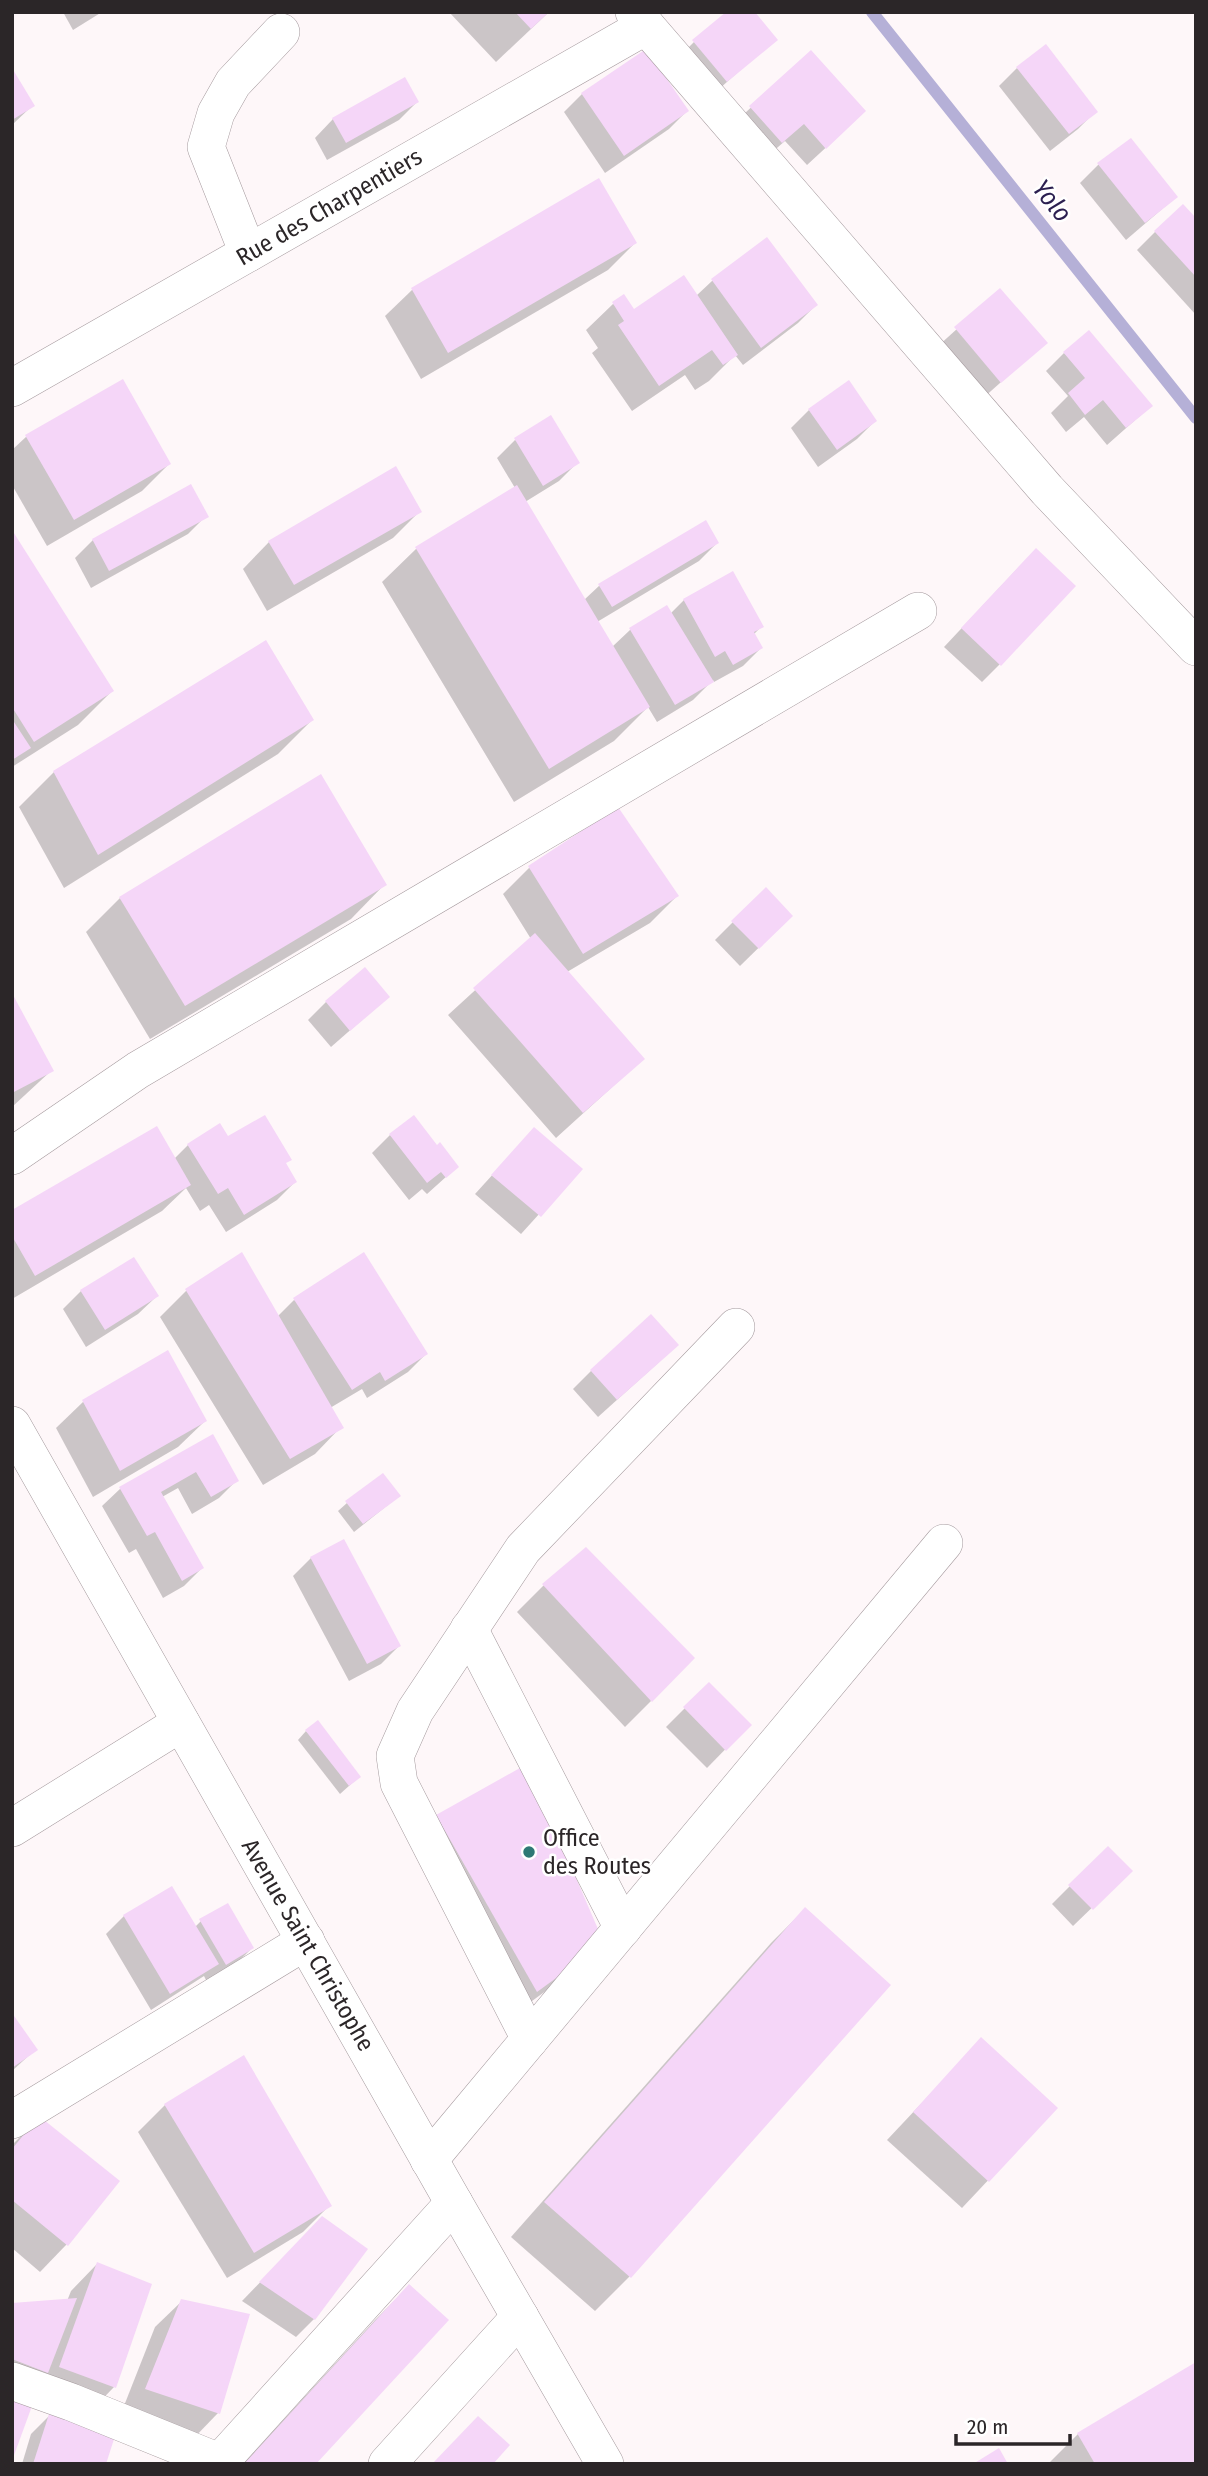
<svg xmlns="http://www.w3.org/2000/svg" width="1208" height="2476" font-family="'Fira Sans Condensed',sans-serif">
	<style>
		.shadow { fill: #0003 }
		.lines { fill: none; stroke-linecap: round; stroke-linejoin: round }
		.stream { stroke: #b5b0d7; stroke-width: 12 }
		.building { fill: #f5d6f8 }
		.minor-casing { stroke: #a59a9e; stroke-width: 38 }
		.minor { stroke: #fff; stroke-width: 37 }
		.poi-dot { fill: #2e7875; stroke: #fff; stroke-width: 2.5 }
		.labels { text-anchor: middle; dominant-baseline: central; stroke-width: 5; stroke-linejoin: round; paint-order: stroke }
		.street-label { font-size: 24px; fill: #2b2628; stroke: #fff }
		.poi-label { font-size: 24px; fill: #2b2628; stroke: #fff; text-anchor: start }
		.water-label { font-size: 26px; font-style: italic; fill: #2b1f50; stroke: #fff }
	</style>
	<rect width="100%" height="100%" fill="#fef7f9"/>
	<g class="shadow">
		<polygon points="63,12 102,12 73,30"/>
		<polygon points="449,12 549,12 496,62"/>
		<polygon points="775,39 708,99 676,60 694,42"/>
		<polygon points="811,52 846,129 807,165 785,141 763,160 732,125"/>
		<polygon points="1017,68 1096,111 1078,129 1050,151 999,86"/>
		<polygon points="12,71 33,105 12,125"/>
		<polygon points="405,79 417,102 399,120 327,160 315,138 333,119"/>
		<polygon points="582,94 687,111 669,129 605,173 564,112"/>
		<polygon points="1130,140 1176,197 1126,240 1080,183 1098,165"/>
		<polygon points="598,181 635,243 608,270 421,379 385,316 412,290"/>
		<polygon points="1196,221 1196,315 1137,250 1155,232"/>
		<polygon points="767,239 816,305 798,323 743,365 735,355 709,381 695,390 685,375 632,411 592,353 598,348 586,330 613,304 633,311 696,296 712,281"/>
		<polygon points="1000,290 1046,342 982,399 937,347"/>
		<polygon points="1064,353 1151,406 1107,445 1084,417 1066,432 1051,413 1068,396 1046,371"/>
		<polygon points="809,410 875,421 857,439 818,467 791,428"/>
		<polygon points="27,436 169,464 142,491 47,546 12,485 12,450"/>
		<polygon points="515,440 577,463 559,481 525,502 584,600 600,585 717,543 699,561 597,622 612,647 630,630 666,607 670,614 684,600 761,627 754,634 761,648 743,666 714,682 713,680 693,700 657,722 648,707 614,741 514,802 382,582 417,548 515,488 497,458"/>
		<polygon points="420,511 393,538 267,611 243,569 269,542"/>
		<polygon points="206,516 188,534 91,588 75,558 93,540"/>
		<polygon points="12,533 112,691 78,725 12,767"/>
		<polygon points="1018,568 1000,664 982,682 944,647"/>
		<polygon points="265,642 312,720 278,754 64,888 19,807 54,772"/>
		<polygon points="530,867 677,896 650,923 567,972 643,1059 556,1138 448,1015 531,939 503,894"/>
		<polygon points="385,884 351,919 150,1039 86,932 120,898"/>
		<polygon points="791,916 740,966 715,940 733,922"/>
		<polygon points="12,996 52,1070 12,1107"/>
		<polygon points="388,997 331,1047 308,1020 326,1002"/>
		<polygon points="534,1129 580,1169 521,1234 475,1194"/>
		<polygon points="390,1135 436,1147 457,1167 427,1194 422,1189 409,1200 372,1153"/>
		<polygon points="228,1139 284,1164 295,1182 277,1200 226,1232 209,1205 200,1211 186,1188 162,1211 12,1299 12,1212 174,1159 188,1145"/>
		<polygon points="187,1290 277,1317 294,1300 426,1354 408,1372 367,1398 362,1389 330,1408 341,1427 315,1454 263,1485 160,1317"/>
		<polygon points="81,1291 157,1296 138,1314 86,1347 63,1309"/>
		<polygon points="659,1362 598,1417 573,1389 591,1371"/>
		<polygon points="83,1402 205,1421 178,1447 93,1497 56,1428"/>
		<polygon points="212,1436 237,1480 219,1498 192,1514 178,1488 162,1497 202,1568 184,1586 163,1598 136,1549 129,1553 102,1506 121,1488"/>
		<polygon points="399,1496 354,1532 338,1511 347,1503"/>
		<polygon points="343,1541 399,1646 381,1664 349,1681 293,1576 311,1558"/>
		<polygon points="586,1549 651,1701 625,1727 517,1612 543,1586"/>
		<polygon points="709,1684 749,1725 707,1768 666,1727"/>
		<polygon points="306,1731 359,1777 340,1794 298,1740"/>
		<polygon points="438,1816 576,1969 510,2017 411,1843"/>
		<polygon points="1108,1848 1130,1871 1073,1926 1052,1904"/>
		<polygon points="172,1888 195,1927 201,1921 252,1948 234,1966 207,1982 204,1976 151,2010 106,1934 124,1916"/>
		<polygon points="805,1909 888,1986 629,2277 595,2311 511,2237 771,1943"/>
		<polygon points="12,2016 36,2049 12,2071"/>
		<polygon points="981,2040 1056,2108 962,2208 887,2140"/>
		<polygon points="243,2058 330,2205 303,2232 227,2278 138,2132 165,2105"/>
		<polygon points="39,2118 118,2181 66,2245 40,2272 12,2248 12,2145"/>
		<polygon points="304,2237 314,2319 296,2337 242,2301"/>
		<polygon points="97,2264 114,2387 88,2414 12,2384 12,2305 67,2301 71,2291"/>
		<polygon points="409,2286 313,2464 243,2464 375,2320"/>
		<polygon points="182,2301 218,2413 192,2440 120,2416 155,2327"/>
		<polygon points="49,2416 104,2464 22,2464 31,2434"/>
		<polygon points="1078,2434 1196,2464 1048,2464"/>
	</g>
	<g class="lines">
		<polyline class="stream" points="872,12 1196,418"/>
	</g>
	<g class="building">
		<polygon points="515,12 549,12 531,29"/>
		<polygon points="726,12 755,12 778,40 727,82 692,40"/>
		<polygon points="1046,44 1098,112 1069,134 1016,67"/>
		<polygon points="646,49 689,111 624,156 581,93"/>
		<polygon points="811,50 866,111 826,149 804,124 782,143 749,106"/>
		<polygon points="12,68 35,106 12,120"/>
		<polygon points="405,77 419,102 346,143 332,118"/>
		<polygon points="1131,138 1178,197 1145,223 1097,163"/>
		<polygon points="599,178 637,243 448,353 411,288"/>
		<polygon points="1183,204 1196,218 1196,277 1154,231"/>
		<polygon points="767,237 818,305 761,348 711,279"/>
		<polygon points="684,275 738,355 723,365 712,350 659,386 618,325 624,321 612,302 624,294 634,309"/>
		<polygon points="1000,288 1048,343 1001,383 954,327"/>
		<polygon points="1089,330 1153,406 1126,428 1103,400 1085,415 1068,393 1085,378 1063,352"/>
		<polygon points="123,379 171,464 74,520 25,435"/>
		<polygon points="849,380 877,421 837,450 808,409"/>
		<polygon points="551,415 580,463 543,486 514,438"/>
		<polygon points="396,466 422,512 294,585 268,541"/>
		<polygon points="191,484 209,517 109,571 92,539"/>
		<polygon points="517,485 650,707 549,769 415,547"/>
		<polygon points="706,520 719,543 612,607 598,584"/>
		<polygon points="12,530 114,691 34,742 12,707"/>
		<polygon points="1036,548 1076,586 1001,666 961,628"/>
		<polygon points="733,571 764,627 754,632 763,648 733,665 725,651 715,657 683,599"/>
		<polygon points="667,605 714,682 675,705 629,628"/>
		<polygon points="266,640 314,720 98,855 53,771"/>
		<polygon points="12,719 31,748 12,760"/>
		<polygon points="321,774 387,885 185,1006 119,897"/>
		<polygon points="618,807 679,896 583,954 528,866"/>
		<polygon points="766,887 793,916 759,949 731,921"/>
		<polygon points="535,933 645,1059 583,1113 473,988"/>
		<polygon points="365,967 390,997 350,1031 325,1001"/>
		<polygon points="12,993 54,1071 12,1093"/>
		<polygon points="265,1115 292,1160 286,1163 297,1182 244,1215 228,1188 218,1194 187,1144 220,1123 228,1136"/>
		<polygon points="414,1115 437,1145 440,1142 459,1167 446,1178 441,1172 427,1183 389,1134"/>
		<polygon points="157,1126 191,1185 35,1276 12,1236 12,1210"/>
		<polygon points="534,1127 583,1169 541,1217 491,1175"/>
		<polygon points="242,1252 344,1428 290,1459 185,1289"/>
		<polygon points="364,1252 428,1354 385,1381 380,1372 352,1390 293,1298"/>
		<polygon points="134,1257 159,1296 105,1330 80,1290"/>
		<polygon points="651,1314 679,1345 617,1400 590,1370"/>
		<polygon points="168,1350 207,1421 120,1471 82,1400"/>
		<polygon points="213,1434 239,1481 211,1497 196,1472 161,1492 204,1568 182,1581 155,1532 147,1536 119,1487"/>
		<polygon points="383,1473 401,1496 363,1524 345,1501"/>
		<polygon points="344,1539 401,1646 367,1664 310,1557"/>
		<polygon points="586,1547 695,1658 652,1702 542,1584"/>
		<polygon points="709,1682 752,1725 726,1751 683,1707"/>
		<polygon points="318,1720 361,1777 349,1786 305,1730"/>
		<polygon points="527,1764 604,1943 537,1992 436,1815"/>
		<polygon points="1108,1846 1133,1871 1093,1910 1068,1885"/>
		<polygon points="172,1886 219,1964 170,1994 123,1915"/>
		<polygon points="228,1903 254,1948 226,1965 199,1919"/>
		<polygon points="805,1907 891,1985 631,2278 544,2202"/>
		<polygon points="12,2013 38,2050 12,2068"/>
		<polygon points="981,2037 1058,2108 989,2182 913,2112"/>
		<polygon points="244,2055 332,2206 254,2253 164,2104"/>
		<polygon points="39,2116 120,2181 68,2246 12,2200 12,2149"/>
		<polygon points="322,2216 368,2249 315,2320 259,2282"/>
		<polygon points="97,2262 152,2284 116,2388 59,2367"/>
		<polygon points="409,2284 449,2320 316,2464 244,2464"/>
		<polygon points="77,2298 48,2373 12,2359 12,2303"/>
		<polygon points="181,2299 250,2314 220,2414 145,2389"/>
		<polygon points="1196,2362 1196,2464 1095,2464 1077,2433"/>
		<polygon points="12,2399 32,2406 13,2458 12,2458"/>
		<polygon points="49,2414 115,2436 106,2464 33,2464"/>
		<polygon points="478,2416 510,2445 493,2464 432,2464"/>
		<polygon points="999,2448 1008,2464 973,2464"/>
	</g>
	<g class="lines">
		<defs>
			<g id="minor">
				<polyline points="634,12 1047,490 1196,647"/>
				<polyline points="248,253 206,147 216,113 233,83 281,32"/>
				<polyline points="12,388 646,26"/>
				<polyline points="12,1156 138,1070 918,611"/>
				<polyline points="12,1425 454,2203 605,2464"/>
				<polyline points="469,1629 623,1928"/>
				<polyline points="12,1828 181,1723"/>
				<polyline points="530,2039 399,1783 395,1756 415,1711 523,1549 736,1327"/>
				<polyline points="12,2120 306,1941"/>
				<polyline points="429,2160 944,1543"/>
				<polyline points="12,2381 71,2402 219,2462"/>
				<polyline points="218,2464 454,2203"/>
				<polyline points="387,2464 520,2317"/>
			</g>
		</defs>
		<use href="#minor" class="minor-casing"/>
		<use href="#minor" class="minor"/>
	</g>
	<circle class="poi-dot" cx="529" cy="1852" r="7"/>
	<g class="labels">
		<g class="street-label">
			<text transform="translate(329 207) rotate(-30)">Rue des Charpentiers</text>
			<text transform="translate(308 1945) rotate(60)">Avenue Saint Christophe</text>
		</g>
		<g class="poi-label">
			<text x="543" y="1838">Office<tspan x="543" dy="28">des Routes</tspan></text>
		</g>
		<g class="water-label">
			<text transform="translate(1052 201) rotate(51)">Yolo</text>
		</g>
	</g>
	<rect width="1208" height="2476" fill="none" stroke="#2b2628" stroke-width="28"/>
	<path d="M956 2434v10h114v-10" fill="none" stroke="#2b2628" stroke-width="3.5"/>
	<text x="967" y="2434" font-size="21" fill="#2b2628" stroke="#ffffff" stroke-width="5" paint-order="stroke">20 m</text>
</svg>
